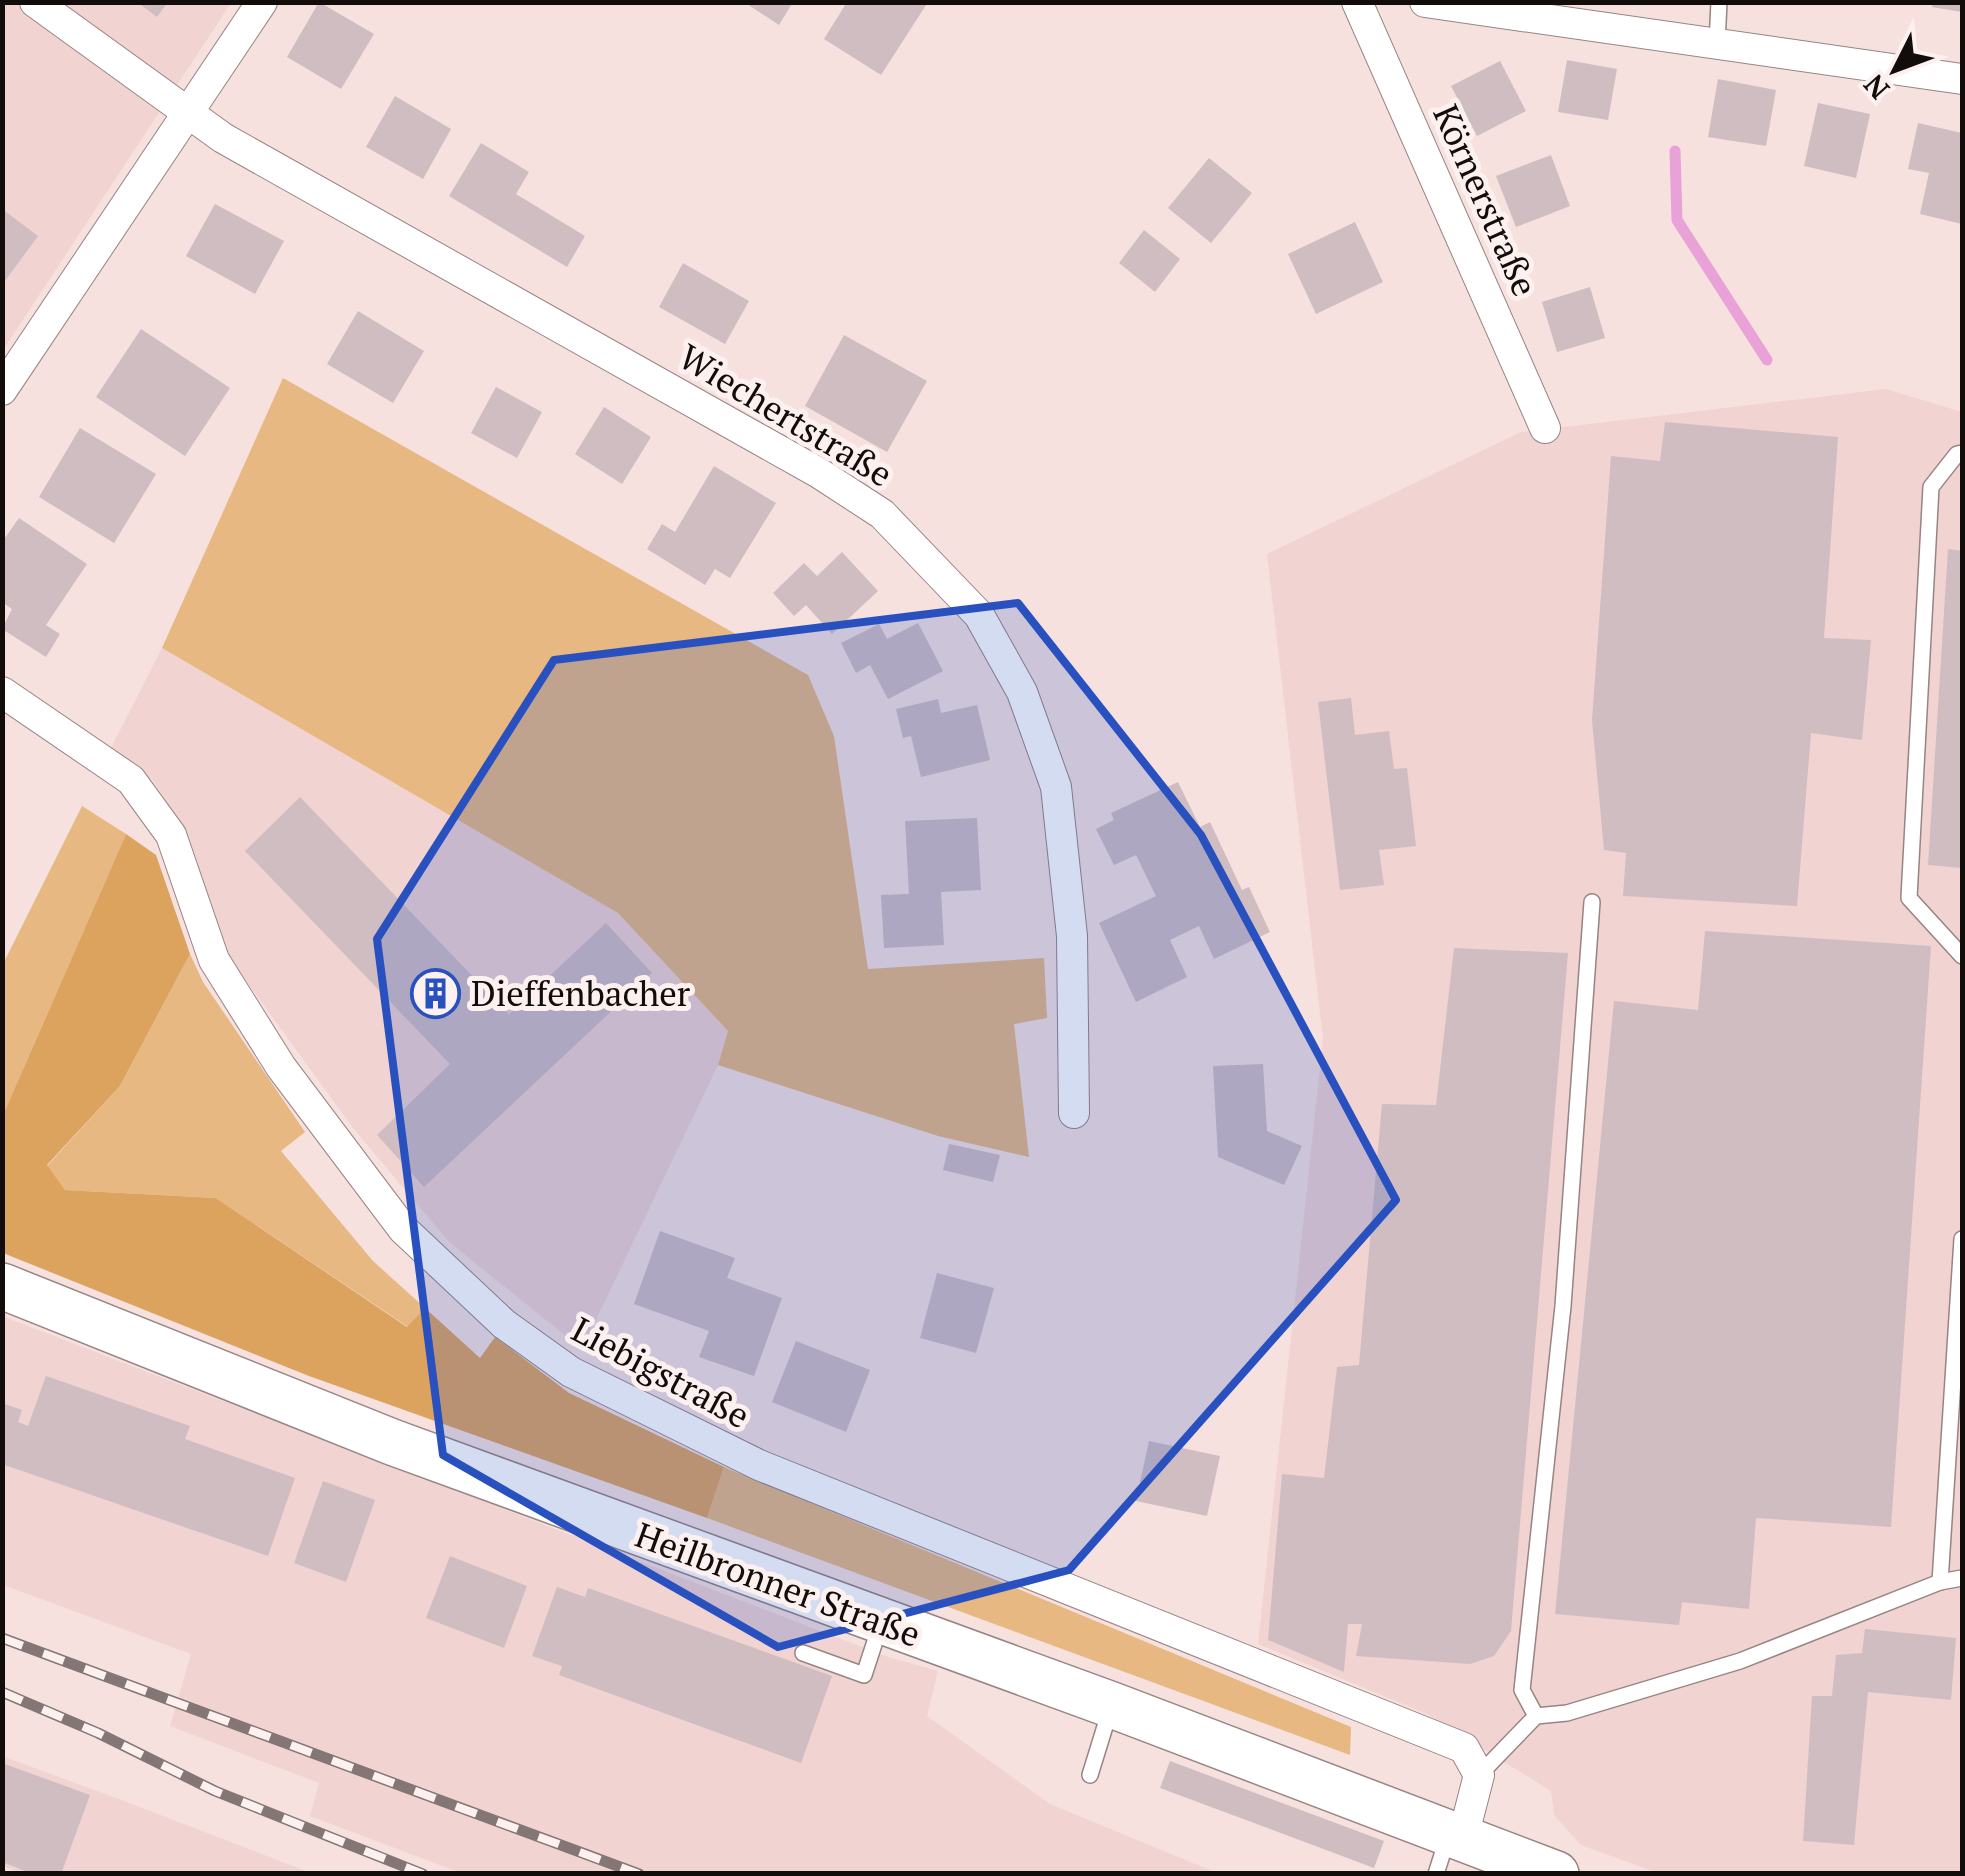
<svg xmlns="http://www.w3.org/2000/svg" width="1965" height="1876" font-family="'PT Serif',serif">
	<style>
		.built { fill: #f1d3d1 }
		.green { fill: #e7b882 }
		.forest { fill: #dca35f }
		.lines { fill: none; stroke-linecap: round; stroke-linejoin: round }
		.stream { stroke: #e9a2d7; stroke-width: 11 }
		.building { fill: #d0bdc2 }
		.lane-casing { stroke: #978483; stroke-width: 18 }
		.street-casing { stroke: #978483; stroke-width: 32 }
		.secondary-casing { stroke: #978483; stroke-width: 48 }
		.lane { stroke: #fff; stroke-width: 15 }
		.street { stroke: #fff; stroke-width: 30 }
		.secondary { stroke: #fff; stroke-width: 45 }
		.rail-casing { stroke: #837674; stroke-width: 11 }
		.rail { stroke: #fdf1f0; stroke-width: 8; stroke-dasharray: 22; stroke-linecap: butt }
		.marked { fill: #2950bf; fill-opacity: 0.2; stroke: #2950bf; stroke-width: 8; stroke-linejoin: round }
		.labels { text-anchor: middle; dominant-baseline: central; stroke-width: 10; stroke-linejoin: round; paint-order: stroke }
		.street-label { font-size: 35px; fill: #120c0b; stroke: #fdf1f0 }
		.poi-label { font-size: 35px; fill: #120c0b; stroke: #fdf1f0; text-anchor: start }
	</style>
	<rect width="100%" height="100%" fill="#f6e1df"/>
	<g class="built">
		<polygon points="3,3 231,3 3,350"/>
		<polygon points="1886,389 1962,412 1962,1873 1658,1873 1581,1845 1554,1815 1551,1791 1427,1714 1258,1644 1323,1039 1267,554 1521,432"/>
		<polygon points="162,648 618,913 728,1031 718,1065 582,1349 449,1242 353,1128 230,959 185,829 152,779 111,748"/>
		<polygon points="2,1316 888,1657 938,1671 927,1716 1050,1804 1217,1873 461,1873 310,1816 319,1783 170,1726 191,1654 3,1585"/>
		<polygon points="2,1756 124,1801 311,1873 24,1874 3,1866"/>
	</g>
	<g class="green">
		<polygon points="283,378 808,675 834,736 868,969 1044,958 1047,1018 1014,1024 1029,1157 938,1136 718,1065 728,1031 618,913 162,648"/>
		<polygon points="82,806 126,834 3,1115 3,964"/>
		<polygon points="190,954 203,982 305,1132 281,1151 373,1261 425,1308 408,1327 216,1198 65,1190 47,1166 120,1086"/>
		<polygon points="724,1467 1351,1727 1350,1755 707,1518"/>
	</g>
	<polygon class="forest" points="126,834 156,855 190,954 120,1086 47,1165 65,1190 216,1198 407,1327 425,1308 480,1358 495,1337 569,1393 724,1467 707,1518 309,1376 3,1253 3,1115"/>
	<g class="lines">
		<polyline class="stream" points="1675,151 1677,220 1767,360"/>
	</g>
	<g class="building">
		<polygon points="137,2 168,2 157,17"/>
		<polygon points="319,2 374,34 341,89 287,57"/>
		<polygon points="744,2 793,2 779,25"/>
		<polygon points="847,2 928,2 881,75 824,39"/>
		<polygon points="1932,2 1962,2 1962,12 1932,7"/>
		<polygon points="1567,60 1617,69 1608,120 1558,112"/>
		<polygon points="1500,61 1526,111 1477,136 1451,86"/>
		<polygon points="1718,79 1776,90 1766,146 1708,137"/>
		<polygon points="395,96 451,129 423,179 366,147"/>
		<polygon points="1818,103 1870,114 1856,178 1804,166"/>
		<polygon points="1918,123 1962,133 1962,224 1920,214 1929,173 1908,169"/>
		<polygon points="481,143 529,172 516,194 585,236 567,267 449,196"/>
		<polygon points="1551,155 1570,206 1516,227 1496,176"/>
		<polygon points="1209,158 1252,193 1211,243 1168,208"/>
		<polygon points="215,204 284,241 255,294 186,256"/>
		<polygon points="2,209 38,236 2,285"/>
		<polygon points="1355,222 1383,282 1316,314 1288,254"/>
		<polygon points="1144,230 1180,259 1155,292 1119,263"/>
		<polygon points="683,263 749,301 725,344 659,307"/>
		<polygon points="1590,287 1605,338 1557,352 1542,302"/>
		<polygon points="358,311 424,351 393,403 327,364"/>
		<polygon points="141,329 230,388 185,456 96,397"/>
		<polygon points="844,335 927,381 887,452 805,406"/>
		<polygon points="496,387 542,412 517,458 471,433"/>
		<polygon points="604,407 651,437 622,484 575,454"/>
		<polygon points="1665,422 1838,437 1824,638 1871,640 1862,740 1811,733 1797,906 1623,896 1626,853 1604,850 1592,720 1611,456 1660,461"/>
		<polygon points="80,428 156,474 114,543 39,497"/>
		<polygon points="714,466 776,503 730,578 715,569 705,585 647,549 662,524 675,532"/>
		<polygon points="19,518 87,564 46,625 60,634 46,657 2,629 12,609 2,602 2,542"/>
		<polygon points="1948,549 1962,551 1962,868 1928,865"/>
		<polygon points="842,552 878,591 832,634 806,605 794,616 773,593 804,563 817,576"/>
		<polygon points="918,623 943,671 888,699 870,665 856,673 841,643 879,624 887,639"/>
		<polygon points="1351,698 1355,735 1389,731 1394,769 1407,768 1416,846 1379,850 1384,885 1340,890 1318,702"/>
		<polygon points="938,699 941,713 977,705 990,760 921,777 911,736 903,738 896,709"/>
		<polygon points="1178,782 1200,827 1210,822 1242,890 1249,887 1270,932 1214,959 1199,926 1170,940 1187,977 1136,1002 1099,923 1156,896 1136,855 1114,865 1096,829 1114,820 1111,813"/>
		<polygon points="300,797 509,1014 606,923 652,973 424,1187 377,1135 450,1064 245,851"/>
		<polygon points="977,818 981,890 941,892 944,945 884,948 881,895 909,894 905,821"/>
		<polygon points="1705,931 1931,946 1891,1527 1756,1518 1749,1609 1682,1602 1679,1625 1555,1614 1614,1001 1698,1010"/>
		<polygon points="1454,948 1568,953 1511,1631 1494,1656 1470,1664 1356,1656 1362,1624 1348,1624 1344,1672 1268,1640 1282,1474 1324,1478 1337,1367 1359,1365 1382,1104 1436,1105"/>
		<polygon points="1263,1064 1267,1131 1302,1146 1284,1185 1218,1157 1213,1066"/>
		<polygon points="949,1144 1000,1155 993,1182 943,1170"/>
		<polygon points="660,1231 735,1258 727,1278 782,1298 754,1376 699,1357 709,1331 634,1304"/>
		<polygon points="937,1273 994,1288 976,1353 920,1338"/>
		<polygon points="796,1341 870,1370 846,1432 772,1402"/>
		<polygon points="46,1376 190,1426 185,1439 295,1478 268,1556 2,1464 2,1403 22,1410 18,1422 28,1426"/>
		<polygon points="1149,1441 1220,1456 1207,1516 1136,1501"/>
		<polygon points="323,1481 375,1500 346,1582 294,1563"/>
		<polygon points="450,1556 527,1586 504,1648 426,1618"/>
		<polygon points="557,1587 585,1597 588,1588 832,1676 801,1763 559,1675 562,1666 532,1656"/>
		<polygon points="1865,1629 1956,1638 1951,1700 1868,1692 1854,1845 1803,1841 1812,1696 1832,1696 1836,1655 1862,1653"/>
		<polygon points="1170,1761 1384,1841 1374,1868 1160,1788"/>
		<polygon points="2,1763 90,1795 61,1874 33,1874 2,1862"/>
	</g>
	<g class="lines">
		<defs>
			<g id="lane">
				<polyline points="1717,44 1719,2"/>
				<polyline points="1962,453 1957,454 1931,487 1909,898 1962,956"/>
				<polyline points="1940,1582 1962,1239"/>
				<polyline points="803,1653 864,1675 880,1626"/>
				<polyline points="1536,1716 1522,1690 1563,1306 1592,902"/>
				<polyline points="1090,1775 1111,1707"/>
				<polyline points="1479,1775 1536,1716 1567,1713 1740,1661 1940,1582 1962,1578"/>
				<polyline points="1436,1874 1447,1839"/>
			</g>
			<g id="street">
				<polyline points="35,2 223,138 819,473 882,514 979,615 1022,692 1056,787 1072,936 1074,1113"/>
				<polyline points="1357,2 1545,428"/>
				<polyline points="1425,2 1962,79"/>
				<polyline points="2,390 262,2"/>
				<polyline points="2,692 131,780 171,835 214,960 281,1067 403,1229 504,1324 571,1372 759,1465 1464,1748 1479,1775 1463,1837"/>
			</g>
			<polyline id="secondary" points="2,1286 392,1442 1112,1705 1556,1874"/>
		</defs>
		<use href="#lane" class="lane-casing"/>
		<use href="#street" class="street-casing"/>
		<use href="#secondary" class="secondary-casing"/>
		<use href="#lane" class="lane"/>
		<use href="#street" class="street"/>
		<use href="#secondary" class="secondary"/>
		<defs>
			<g id="rail">
				<polyline points="2,1638 639,1874"/>
				<polyline points="2,1692 98,1733 215,1791 423,1874"/>
			</g>
		</defs>
		<use href="#rail" class="rail-casing"/>
		<use href="#rail" class="rail"/>
	</g>
	<path class="marked" d="M1018 603 1201 835 1396 1200 1069 1570 778 1647 443 1455 377 939 554 660Z"/>
	<defs>
		<symbol id="building-ring" viewBox="-11 -11 22 22"><circle r="9.5" fill="#fdf1f0" stroke="#2950bf" stroke-width="1.5"/><path d="M-4-6H4V6H1V3H-1V6H-4ZM-2.5-4.3h1.7v1.8h-1.7ZM.8-4.3h1.7v1.8H.8ZM-2.5-1h1.7V.8h-1.7ZM.8-1h1.7V.8H.8Z" fill="#2950bf"/></symbol>
	</defs>
	<g fill-rule="evenodd">
		<use href="#building-ring" x="408" y="966" width="55" height="55"/>
	</g>
	<g class="labels">
		<g class="street-label">
			<text transform="translate(1486 200) rotate(66)">Körnerstraße</text>
			<text transform="translate(786 415) rotate(31)">Wiechertstraße</text>
			<text transform="translate(661 1372) rotate(28)">Liebigstraße</text>
			<text transform="translate(778 1584) rotate(20)">Heilbronner Straße</text>
		</g>
		<g class="poi-label">
			<text x="471" y="993">Dieffenbacher</text>
		</g>
	</g>
	<rect width="1965" height="1876" fill="none" stroke="#120c0b" stroke-width="10"/>
	<g transform="translate(1895 70) rotate(228)" stroke="#fdf1f0" stroke-width="8" paint-order="stroke">
	<path d="M0-8L18 38L0 25L-18 38Z" fill="#120c0b"/>
	<text y="-15" font-size="28" font-weight="bold" text-anchor="middle" fill="#120c0b">N</text>
	</g>
</svg>
